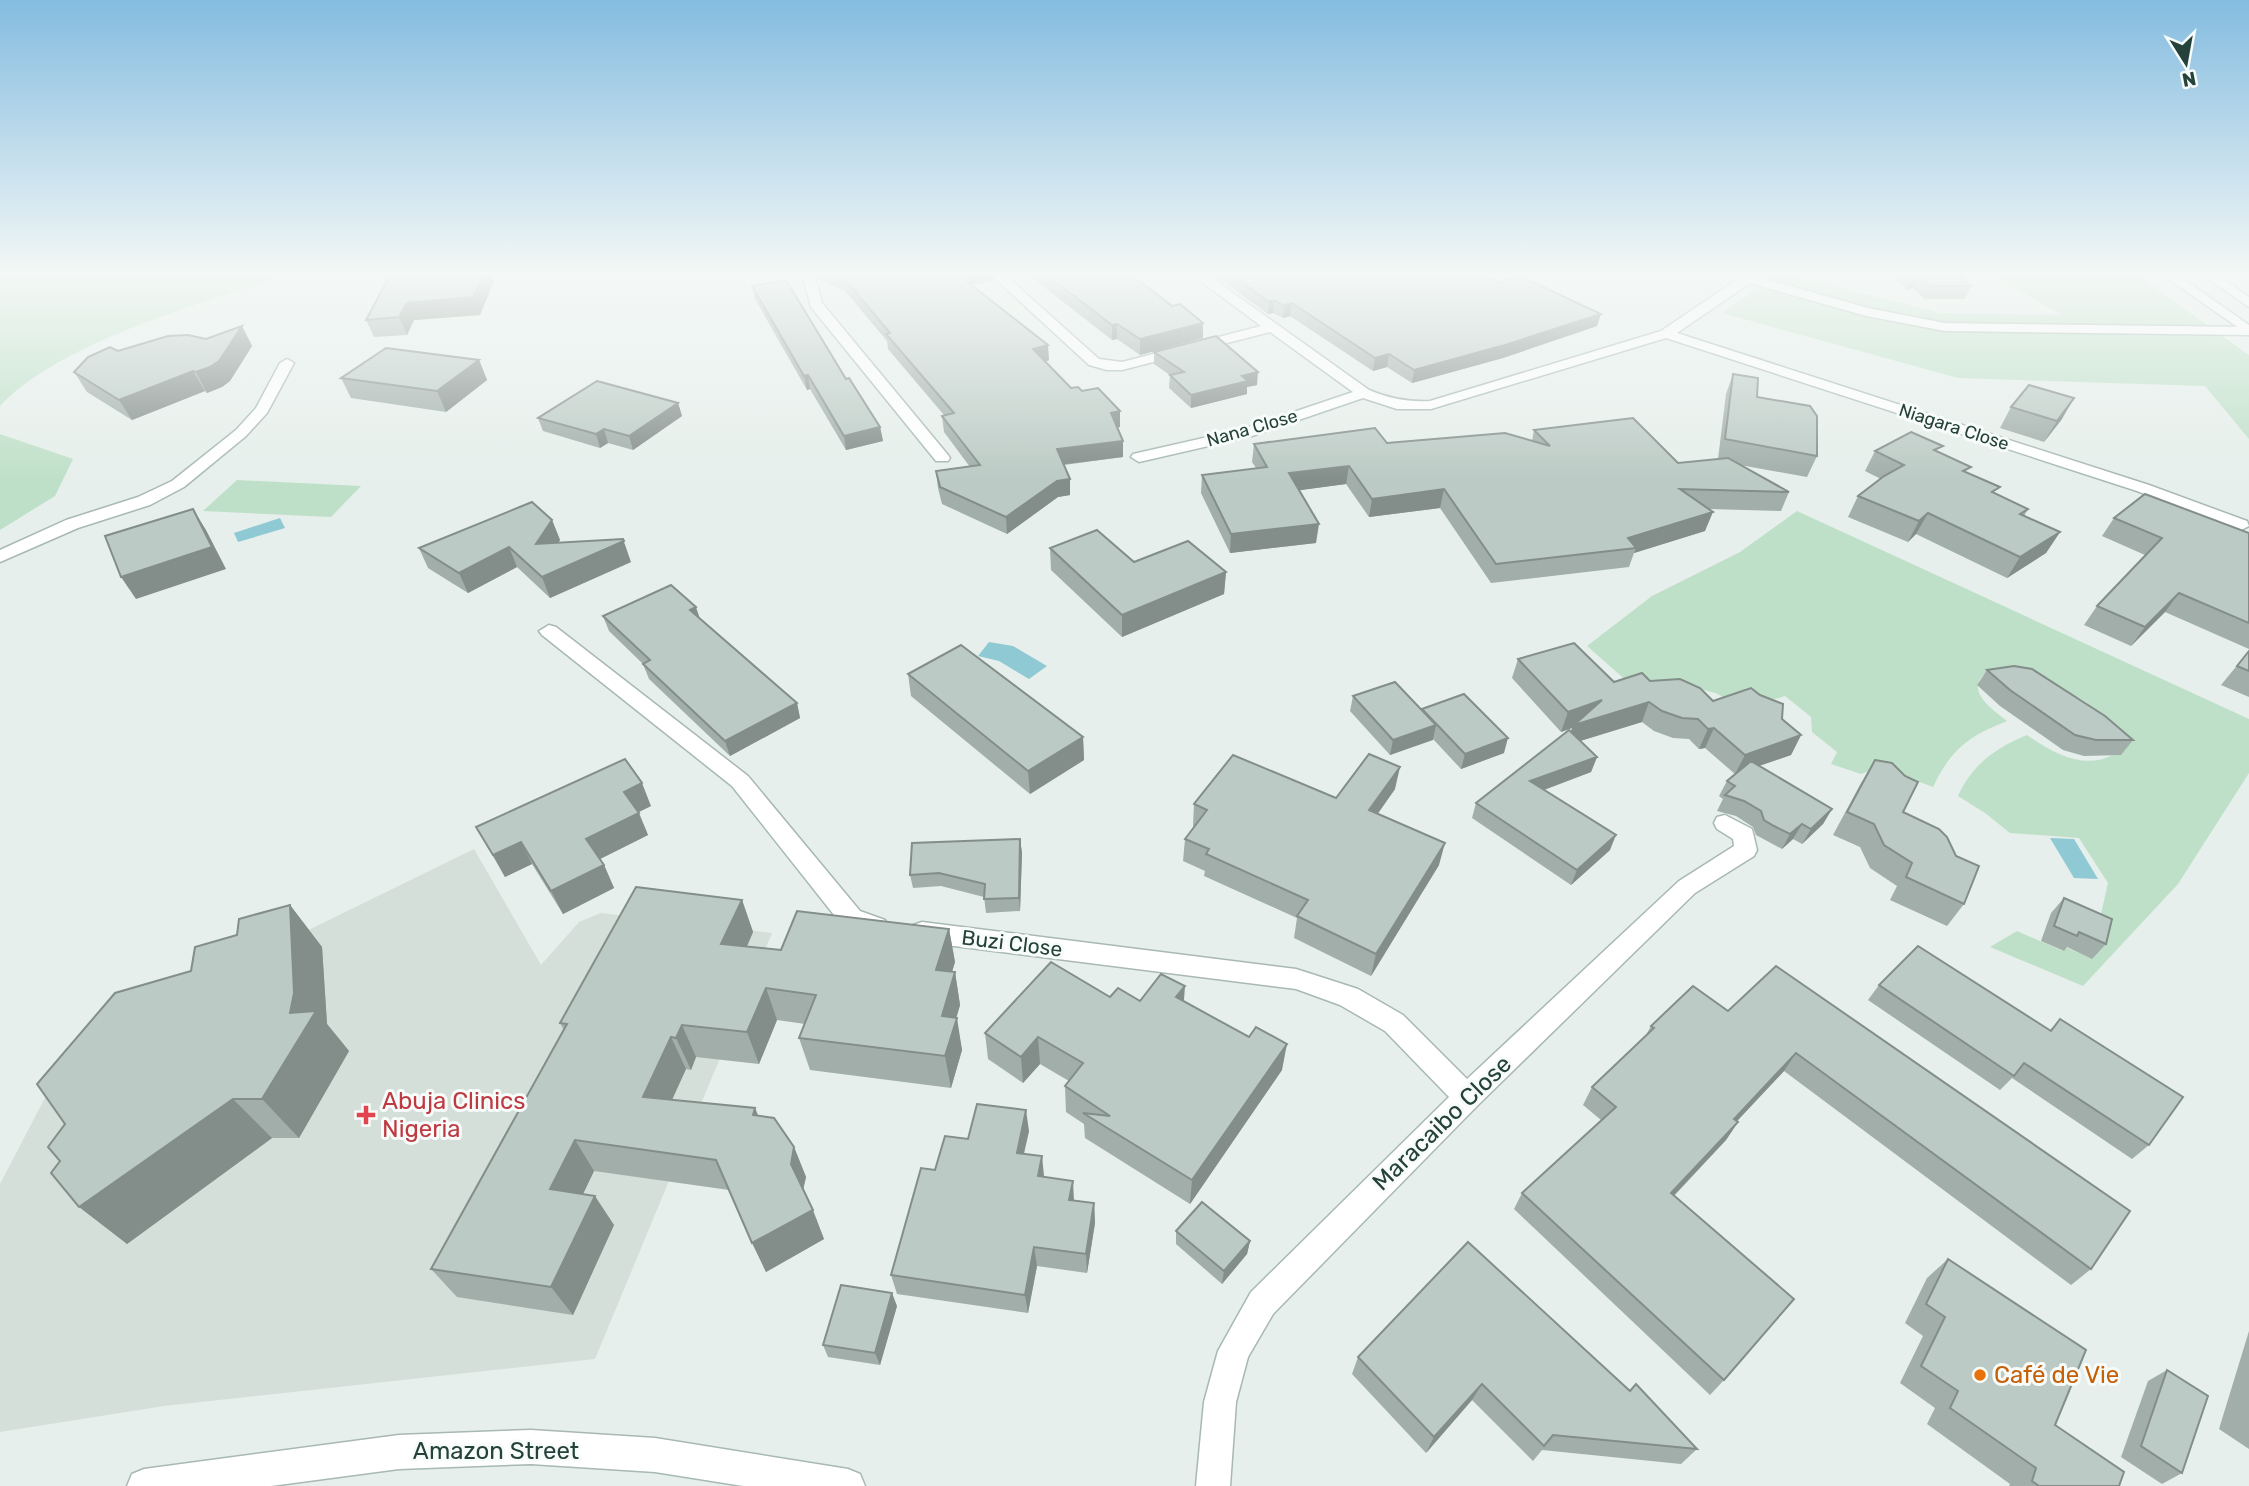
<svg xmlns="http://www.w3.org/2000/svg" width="2249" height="1486" font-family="Rubik,sans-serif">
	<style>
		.built { fill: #d4dfda }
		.green { fill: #bfe0c8 }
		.water { fill: #8ec9d4 }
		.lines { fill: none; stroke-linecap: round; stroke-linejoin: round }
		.street-casing { stroke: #a8b8b2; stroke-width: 3 }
		.secondary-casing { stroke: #a4bbb3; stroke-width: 3 }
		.street { fill: #fff; fill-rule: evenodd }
		.secondary { fill: #fff; fill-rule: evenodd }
		.wall { fill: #a1aea9 }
		.shaded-wall { fill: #838d89 }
		.building { fill: #bbcac4; stroke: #838d89; stroke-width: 2 }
		.health-dot { fill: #e0444e; stroke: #f7fbf9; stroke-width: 2.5 }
		.food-dot { fill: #e8710a; stroke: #f7fbf9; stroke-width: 2.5 }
		.labels { text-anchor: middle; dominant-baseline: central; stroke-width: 6; stroke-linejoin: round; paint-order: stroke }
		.far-street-label { font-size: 18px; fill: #24423a; stroke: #f7fbf9 }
		.street-label { font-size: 21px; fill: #24423a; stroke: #f7fbf9 }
		.near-health-label { font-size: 24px; fill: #be3a42; stroke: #f7fbf9; text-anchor: start }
		.near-street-label { font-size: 24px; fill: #24423a; stroke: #f7fbf9 }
		.near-food-label { font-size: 24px; fill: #c56008; stroke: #f7fbf9; text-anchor: start }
	</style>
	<rect width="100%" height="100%" fill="#e6efeb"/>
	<polygon class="built" points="474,849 541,965 579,922 601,913 772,933 595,1359 164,1406 0,1432 0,1184 72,1046"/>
	<g class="green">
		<path d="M0 273H276L274 280C194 304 57 345 0 406Z"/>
		<polygon points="1780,273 1941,313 2062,315 1988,273 2134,273 2249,355 2249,439 2205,386 1958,378 1722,313"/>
		<polygon points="0,434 73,459 55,496 0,530"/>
		<polygon points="237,480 361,486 331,517 203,511"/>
		<path d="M1797 511 2249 719V773L2178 884 2083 986 1990 947 2017 931 2063 951 2065 947 2091 958 2108 883 2079 838 2010 833 1985 813 1958 796C1972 765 1995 748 2027 735 2053 753 2083 770 2113 755L2104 718 2086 702 2046 679 1987 672C1963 690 1992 709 2007 721 1969 736 1951 749 1933 787L1880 767 1861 774 1831 764 1837 752 1812 732 1811 717 1785 696 1739 710C1714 680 1673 689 1638 691L1587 646 1652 596 1740 552Z"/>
	</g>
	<g class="water">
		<polygon points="280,518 285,528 238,542 234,533"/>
		<polygon points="989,642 1013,646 1047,666 1029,679 999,661 978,656"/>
		<polygon points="2050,838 2074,839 2098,879 2074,878"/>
	</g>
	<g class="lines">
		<defs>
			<g id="street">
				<polygon points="802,273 814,273 822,303 948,455 950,458 948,461 936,461 811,307"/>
				<path d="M989 273H1003L1099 359 1122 362 1261 326 1190 273H1205L1369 390C1390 399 1408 402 1430 401L1661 331 1738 279 1723 273H1744L1868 308 1945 323 2249 327V335L1945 331 1866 316 1750 283 1677 333 2149 485 2247 521 2249 526 2241 530 2235 529 2137 491 1666 338 1431 409H1397L1363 398 1252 436 1139 462 1131 457 1133 454 1243 429 1353 392 1270 332 1122 370H1107L1089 365Z"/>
				<polygon points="287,359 294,363 267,413 246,436 184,487 150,505 78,528 0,562 0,550 66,520 138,497 172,481 236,430 256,408 280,363"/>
				<polygon points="549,625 556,627 748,776 860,911 885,920 888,927 885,934 876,937 842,925 732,786 542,635 539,631"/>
				<polygon points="1725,815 1752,829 1757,850 1754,856 1695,893 1477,1106 1273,1314 1248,1357 1236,1402 1230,1486 1196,1486 1204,1402 1218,1351 1251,1292 1449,1097 1385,1031 1340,1005 1296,989 922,942 913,939 910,932 913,925 922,922 1296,969 1358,989 1403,1015 1467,1079 1679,881 1734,846 1733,839 1717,829 1714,823 1717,817"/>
				<polygon points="531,1430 655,1438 848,1469 860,1474 865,1486 743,1486 655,1472 531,1464 399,1469 271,1486 127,1486 132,1474 144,1469 399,1435"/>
			</g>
			<g id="secondary">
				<polygon points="2160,273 2175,273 2249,325 2249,335"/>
				<polygon points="2200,273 2215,273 2249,297 2249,307"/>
			</g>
		</defs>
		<use href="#street" class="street-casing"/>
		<use href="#secondary" class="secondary-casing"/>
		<use href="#street" class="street"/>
		<use href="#secondary" class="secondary"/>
	</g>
	<g class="wall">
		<polygon points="816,273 993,273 993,280 972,285 1049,360 1045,362 1071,388 1120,427 1117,427 1123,441 1123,457 1064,465 1070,479 1070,495 1058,497 1007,534 942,504 938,488 936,471 970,467 944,432 942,416 944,415 888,349 887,341 845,291 819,280"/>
		<polygon points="1026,273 1129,273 1203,338 1140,355 1117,339 1112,340"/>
		<polygon points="1212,273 1479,273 1497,283 1597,326 1503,358 1412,383 1387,367 1373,371 1290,316 1283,318 1273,313 1268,314"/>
		<polygon points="1888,273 1966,273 1964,277 1961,278 1971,286 1965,299 1924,299 1913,288 1907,290"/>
		<polygon points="494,281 480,315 414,320 407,335 374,337 366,320"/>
		<polygon points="752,286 846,379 880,427 883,441 846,450 810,389 807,390 755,299"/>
		<polygon points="242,326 252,346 230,381 222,387 207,393 205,391 132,420 87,392 74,372 206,339"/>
		<polygon points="1154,352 1257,385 1247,387 1247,394 1191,408 1169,388 1170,375 1154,364"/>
		<polygon points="479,360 487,380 446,412 351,398 341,378"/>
		<polygon points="1733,374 1817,456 1807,477 1740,465 1789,492 1781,511 1709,509 1705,531 1634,553 1629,567 1491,583 1440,508 1369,517 1346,484 1299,490 1316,543 1230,553 1201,493 1202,475 1256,468 1252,462 1254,444 1532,441 1534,430 1678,463 1718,459 1726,394"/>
		<polygon points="678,403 682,416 633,450 608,443 600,448 543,431 538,418"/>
		<polygon points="2011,407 2062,419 2044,442 2000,428"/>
		<polygon points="1875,451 1939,452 1996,494 2028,509 2024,516 2060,532 2046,553 2007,578 1916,534 1908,542 1848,517 1858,496 1881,479 1865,471"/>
		<polygon points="2114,518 2249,533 2249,649 2165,612 2131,646 2084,625 2097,606 2145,555 2102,536"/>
		<polygon points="552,520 560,540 558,543 631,562 550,598 517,567 468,593 428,568 419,548"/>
		<polygon points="1050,548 1134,562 1226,572 1224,594 1122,637 1051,570"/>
		<polygon points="603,616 700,619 797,703 800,718 730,756 649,679 643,664 609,631"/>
		<polygon points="2249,651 2249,697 2221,685"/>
		<polygon points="1518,659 1614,682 1650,681 1713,701 1782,719 1801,735 1791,755 1759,766 1832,809 1823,824 1802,844 1793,839 1782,849 1756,835 1753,827 1736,816 1717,811 1723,799 1719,796 1727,781 1735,774 1705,748 1699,749 1689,739 1673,738 1654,731 1642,722 1580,741 1597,757 1591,772 1544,790 1610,850 1571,885 1472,818 1476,803 1571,732 1572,728 1561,732 1512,678"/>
		<polygon points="1987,670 2133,740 2121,755 2084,756 2063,750 2000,706 1977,685"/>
		<polygon points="908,674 1083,737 1084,760 1030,794 911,696"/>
		<polygon points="1353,696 1421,709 1504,753 1461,769 1433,739 1390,755 1350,711"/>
		<polygon points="1875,760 1903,812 1964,904 1947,926 1890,900 1897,886 1870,868 1860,847 1833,835 1861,783"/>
		<polygon points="1395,789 1378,813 1439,865 1371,976 1294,938 1297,918 1204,876 1205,871 1183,861 1185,839 1194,827 1193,826 1194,804 1336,798"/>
		<polygon points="651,806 638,812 648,835 600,859 604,865 614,888 563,914 532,864 505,877 476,827"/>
		<polygon points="1020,839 1022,853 1020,911 986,913 984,897 941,886 913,888 910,875"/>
		<polygon points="2064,898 2106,944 2092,959 2067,947 2064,951 2041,941 2051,913"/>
		<polygon points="742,900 753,932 747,947 781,950 949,929 955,962 952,972 955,972 960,1005 956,1018 962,1050 951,1088 810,1070 799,1038 805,1024 777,1020 759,1064 696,1057 691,1070 686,1069 672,1100 755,1108 758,1116 794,1147 806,1177 803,1190 824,1239 766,1272 729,1190 594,1171 583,1194 614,1225 573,1315 457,1297 431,1269 564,1030 560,1023"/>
		<polygon points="290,905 322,947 327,1024 349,1051 299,1138 272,1138 127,1244 60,1161 65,1124 191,971 237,935"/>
		<polygon points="1776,966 2091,1269 2071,1285 1784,1071 1737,1121 1738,1122 1726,1140 1674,1196 1724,1380 1710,1395 1514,1209 1522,1193 1601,1120 1583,1105 1592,1087 1645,1037 1651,1026 1728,1011"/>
		<polygon points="1879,985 2050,1030 2060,1019 2149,1145 2132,1159 2012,1078 2000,1090 1868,1000"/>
		<polygon points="1110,997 1140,1001 1184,1001 1282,1070 1190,1204 1085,1138 1084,1124 1066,1112 1065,1086 1069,1081 1040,1064 1023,1083 988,1059 985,1033"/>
		<polygon points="1029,1131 1024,1154 1044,1177 1074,1200 1094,1203 1095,1223 1087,1273 1037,1266 1028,1313 897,1294 891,1275 968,1139"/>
		<polygon points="1176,1231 1250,1241 1247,1254 1222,1284 1176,1244"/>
		<polygon points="1948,1259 2055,1425 2119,1486 2009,1486 2010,1484 1927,1424 1935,1408 1900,1383 1923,1336 1905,1323 1927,1278"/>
		<polygon points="897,1306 880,1365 828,1357 823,1345"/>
		<polygon points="2249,1331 2249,1449 2219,1429"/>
		<polygon points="1358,1357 1630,1391 1697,1449 1681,1464 1542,1450 1533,1461 1472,1400 1426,1453 1352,1374"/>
		<polygon points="2167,1370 2182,1473 2162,1484 2121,1457 2148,1381"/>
	</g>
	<g class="shaded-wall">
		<polygon points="484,273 491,273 494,281 480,315 414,320 407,335 399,317 407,303"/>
		<polygon points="993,273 993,280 959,288 957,274"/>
		<polygon points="1011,273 1024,273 1011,276"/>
		<polygon points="1948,273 1966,273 1964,277 1944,282"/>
		<polygon points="1919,276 1913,288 1907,290 1913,277"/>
		<polygon points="1274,300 1273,313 1268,314 1269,302"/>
		<polygon points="1292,303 1290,316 1283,318 1284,306"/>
		<polygon points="1601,314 1597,326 1503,358 1412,383 1414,370"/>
		<polygon points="1203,323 1203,338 1140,355 1140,339"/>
		<polygon points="1117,324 1117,339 1112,340 1112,325"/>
		<polygon points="242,326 252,346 230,381 222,387 207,393 196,372"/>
		<polygon points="1048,345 1049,360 1033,365 1033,349"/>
		<polygon points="1389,354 1387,367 1373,371 1375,358"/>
		<polygon points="479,360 487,380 446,412 437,391"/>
		<polygon points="193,371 205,391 132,420 119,400"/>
		<polygon points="1258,372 1257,385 1247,387 1247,394 1191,408 1191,395 1242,376"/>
		<polygon points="808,375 810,389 807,390 804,376"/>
		<polygon points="2074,398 2062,419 2044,442 2057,421"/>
		<polygon points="678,403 682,416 633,450 629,436"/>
		<polygon points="1120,411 1120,427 1111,429 1111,413"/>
		<polygon points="880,427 883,441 846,450 844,436"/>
		<polygon points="604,429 608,443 600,448 596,434"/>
		<polygon points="1123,441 1123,457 1058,465 1057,449"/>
		<polygon points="1349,466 1346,484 1287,492 1289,473"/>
		<polygon points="1070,479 1070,495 1058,497 1007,534 1006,517 1057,481"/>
		<polygon points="1444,489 1440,508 1369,517 1372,499"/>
		<polygon points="193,509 206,530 226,569 136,599 121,577"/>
		<polygon points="1713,512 1705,531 1634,553 1636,548 1628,538"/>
		<polygon points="1928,513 1916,534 1908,542 1919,521"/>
		<polygon points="552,520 560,540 544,564 536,544"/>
		<polygon points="1319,524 1316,543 1230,553 1231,534"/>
		<polygon points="2060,532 2046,553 2007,578 2020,557"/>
		<polygon points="623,539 631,562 550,598 542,577"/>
		<polygon points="509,547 517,567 468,593 459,573"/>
		<polygon points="1226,572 1224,594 1122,637 1122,615"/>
		<polygon points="2179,593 2165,612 2131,646 2145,627"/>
		<polygon points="696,607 701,622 690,610"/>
		<polygon points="1602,700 1649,702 1642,722 1567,745 1572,728 1561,732 1568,712"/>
		<polygon points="797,703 800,718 730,756 725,741"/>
		<polygon points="1436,725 1433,740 1390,755 1393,740"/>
		<polygon points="1714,728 1705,748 1699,749 1708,729"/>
		<polygon points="1801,735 1791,755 1735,774 1745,755"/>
		<polygon points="1083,737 1084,760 1030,794 1028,771"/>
		<polygon points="1508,738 1504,753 1461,769 1465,754"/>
		<polygon points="1597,757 1591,772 1525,797 1530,781"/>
		<polygon points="1400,767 1395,789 1365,832 1369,810"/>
		<polygon points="642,783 651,806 633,815 624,792"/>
		<polygon points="1832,809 1823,824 1802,844 1811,829"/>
		<polygon points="639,813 648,835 596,861 586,839"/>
		<polygon points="1802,824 1793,839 1782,849 1790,834"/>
		<polygon points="1616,835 1610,850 1571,885 1577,870"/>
		<polygon points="1020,839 1022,853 1020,911 1019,898"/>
		<polygon points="521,842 532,864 505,877 493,855"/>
		<polygon points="1445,843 1439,865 1371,976 1376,954"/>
		<polygon points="604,865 614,888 563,914 551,891"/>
		<polygon points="742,900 753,932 733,977 721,944"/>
		<polygon points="290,905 322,947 327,1024 349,1051 299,1138 262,1099 290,1013"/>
		<polygon points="949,929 955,962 942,1003 936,970"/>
		<polygon points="955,972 960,1005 952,1033 957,1018 962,1050 951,1088 945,1056 942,1016"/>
		<polygon points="1185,986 1183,1013 1176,997"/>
		<polygon points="766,988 777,1020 759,1064 747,1032"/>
		<polygon points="682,1025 696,1057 691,1070 676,1038"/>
		<polygon points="671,1037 686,1069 659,1128 643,1097"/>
		<polygon points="1038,1037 1040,1064 1023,1083 1021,1057"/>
		<polygon points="1287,1044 1282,1070 1190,1204 1192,1180"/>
		<polygon points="1796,1053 1784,1071 1722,1137 1734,1119"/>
		<polygon points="233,1099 272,1138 127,1244 79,1207"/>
		<polygon points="755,1108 768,1139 753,1115"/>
		<polygon points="1026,1110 1029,1131 1019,1173 1017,1153"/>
		<polygon points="1738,1122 1726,1140 1660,1210 1671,1193"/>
		<polygon points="575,1140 594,1171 571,1219 550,1189"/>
		<polygon points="794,1147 806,1177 802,1194 791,1164"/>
		<polygon points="1042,1156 1044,1176 1040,1196 1038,1176"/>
		<polygon points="1073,1181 1074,1201 1069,1200"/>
		<polygon points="595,1196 614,1225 573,1315 551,1287"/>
		<polygon points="1094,1203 1095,1223 1087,1273 1086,1254"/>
		<polygon points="813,1210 824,1239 766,1272 752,1243"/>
		<polygon points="1250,1241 1247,1254 1222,1284 1224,1271"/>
		<polygon points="1034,1247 1037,1266 1028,1313 1025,1295"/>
		<polygon points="892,1293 897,1306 880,1365 875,1353"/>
		<polygon points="1482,1384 1472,1400 1426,1453 1434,1437"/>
	</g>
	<g class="building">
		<polygon points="391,273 484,273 473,297 407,303 399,317 366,320"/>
		<polygon points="834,273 959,273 957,274 1048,345 1033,349 1071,388 1078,387 1082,391 1098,388 1120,411 1111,413 1123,441 1057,449 1070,479 1057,481 1006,517 940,487 936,471 980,465 942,416 954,413 886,334 890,333 843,277"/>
		<polygon points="1044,273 1129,273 1172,306 1180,304 1203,323 1140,339 1117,324 1112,325"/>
		<polygon points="1229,273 1479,273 1497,283 1520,276 1601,314 1505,345 1414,370 1389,354 1375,358 1292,303 1284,306 1274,300 1269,302"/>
		<polygon points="1908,273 1955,273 1971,286 1930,286 1919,276 1913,277"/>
		<polygon points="786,280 846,379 849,378 880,427 844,436 808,375 804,376 752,286"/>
		<polygon points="242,326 219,361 210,367 196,372 193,371 119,400 74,372 88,357 110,347 118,351 168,336 188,335 206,339"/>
		<polygon points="1216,336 1258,372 1242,376 1248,381 1191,395 1170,375 1184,372 1154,352"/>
		<polygon points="386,348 479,360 437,391 341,378"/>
		<polygon points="1733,374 1758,378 1757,397 1810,406 1817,416 1817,456 1725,439"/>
		<polygon points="597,381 678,403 629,436 604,429 596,434 538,418"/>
		<polygon points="2029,385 2074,398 2057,421 2011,407"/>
		<polygon points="1633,418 1678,463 1728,458 1789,492 1680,489 1713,512 1628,538 1636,548 1496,564 1444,489 1372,499 1349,466 1289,473 1319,524 1231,534 1202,475 1267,467 1254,444 1375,428 1387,443 1505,433 1550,446 1534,430"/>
		<polygon points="1911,432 1943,446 1934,450 1971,467 1963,471 2000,487 1992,492 2028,509 2020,514 2060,532 2020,557 1928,513 1919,521 1858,496 1884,476 1904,465 1875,451"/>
		<polygon points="2145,494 2249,533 2249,623 2179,593 2145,627 2097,606 2162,538 2114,518"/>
		<polygon points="532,502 552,520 536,544 623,539 624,541 542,577 509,547 459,573 419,548"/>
		<polygon points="193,509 212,547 121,577 105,536"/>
		<polygon points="1097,530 1134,562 1188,541 1226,572 1122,615 1050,548"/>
		<polygon points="671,585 696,607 690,610 797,703 725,741 643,664 650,660 603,616"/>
		<polygon points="1574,643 1614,682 1642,673 1650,681 1680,679 1700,688 1713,701 1751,688 1760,695 1783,704 1782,719 1801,735 1745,755 1714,728 1708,729 1698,719 1682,718 1662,711 1649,702 1574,725 1602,700 1568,712 1518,659"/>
		<polygon points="961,645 1083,737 1028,771 908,674"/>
		<polygon points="2249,651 2249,671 2237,666"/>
		<polygon points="2014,666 2032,669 2105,716 2133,740 2096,740 2075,735 2010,690 1987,670"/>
		<polygon points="1395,682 1436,725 1393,740 1353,696"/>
		<polygon points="1464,694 1508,738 1465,754 1422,709"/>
		<polygon points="1569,730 1597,757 1530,781 1616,835 1577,870 1476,803"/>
		<polygon points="1369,754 1400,767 1369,810 1445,843 1376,954 1297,916 1308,900 1206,854 1209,849 1185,839 1207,810 1194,804 1233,755 1336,798"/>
		<polygon points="625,759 642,783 624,792 639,813 586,839 604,865 551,891 521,842 493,855 476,827"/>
		<polygon points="1875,760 1892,763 1905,776 1918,782 1903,812 1939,829 1947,837 1956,856 1979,866 1964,904 1906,877 1912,863 1884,845 1874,824 1847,812"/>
		<polygon points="1751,761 1832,809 1811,829 1802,824 1790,834 1774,826 1764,820 1761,811 1744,801 1725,795 1735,786 1727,781"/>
		<polygon points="1020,839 1019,898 984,899 985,884 939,873 910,875 912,843"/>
		<polygon points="636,887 742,900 721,944 781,950 797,911 949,929 936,970 955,972 942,1016 957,1018 945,1056 799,1038 816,995 766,988 747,1032 682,1025 676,1038 671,1037 643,1097 755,1108 753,1115 774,1118 794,1147 791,1164 813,1210 752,1243 716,1160 575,1140 550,1189 595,1196 551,1287 431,1269 567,1024 560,1023"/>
		<polygon points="2064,898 2112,919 2106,944 2079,932 2077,936 2054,926"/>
		<polygon points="290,905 294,993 290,1013 316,1011 262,1099 233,1099 79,1207 51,1173 60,1161 48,1147 65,1124 37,1084 115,993 191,971 195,947 237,935 239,919"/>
		<polygon points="1918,946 2051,1031 2060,1019 2183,1097 2149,1145 2024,1063 2014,1076 1879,985"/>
		<polygon points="1051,962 1110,997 1118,988 1140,1001 1161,974 1185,986 1176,997 1249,1037 1256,1027 1287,1044 1192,1180 1083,1113 1110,1116 1065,1086 1083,1063 1038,1037 1021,1057 985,1033"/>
		<polygon points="1776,966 2130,1211 2091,1269 1796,1053 1734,1119 1738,1122 1671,1193 1794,1299 1724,1380 1522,1193 1616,1107 1592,1087 1654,1028 1651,1026 1693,986 1728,1011"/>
		<polygon points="977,1104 1026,1110 1017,1153 1042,1156 1038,1176 1073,1181 1069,1200 1094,1203 1086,1254 1034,1247 1025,1295 891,1275 921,1168 935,1170 945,1136 968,1139"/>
		<polygon points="1202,1202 1250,1241 1224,1271 1176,1231"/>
		<polygon points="1468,1242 1630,1391 1636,1384 1697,1449 1553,1435 1544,1446 1482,1384 1434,1437 1358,1357"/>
		<polygon points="1948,1259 2086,1350 2055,1425 2124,1472 2119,1486 2039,1486 2032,1481 2036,1468 1950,1408 1958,1391 1921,1366 1945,1317 1926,1304"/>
		<polygon points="841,1285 892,1293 875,1353 823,1345"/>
		<polygon points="2167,1370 2208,1396 2182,1473 2141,1446"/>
	</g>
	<linearGradient id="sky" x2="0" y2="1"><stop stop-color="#84bce0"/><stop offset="0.57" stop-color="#f4f8f6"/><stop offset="1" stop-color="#f4f8f6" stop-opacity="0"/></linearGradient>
	<rect width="2249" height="481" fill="url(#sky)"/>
	<path class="health-dot" d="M362.5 1104.5h7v7h7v7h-7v7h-7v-7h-7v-7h7z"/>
	<circle class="food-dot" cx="1980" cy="1375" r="7"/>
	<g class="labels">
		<g class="far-street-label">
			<text transform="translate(1954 427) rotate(18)">Niagara Close</text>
			<text transform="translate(1252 428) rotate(-16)">Nana Close</text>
		</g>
		<g class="street-label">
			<text transform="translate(1012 943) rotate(7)">Buzi Close</text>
		</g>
		<g class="near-health-label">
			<text x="382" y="1101">Abuja Clinics<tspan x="382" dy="28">Nigeria</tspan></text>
		</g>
		<g class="near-street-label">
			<text transform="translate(1442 1123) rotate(-44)">Maracaibo Close</text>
			<text x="496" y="1451">Amazon Street</text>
		</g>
		<g class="near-food-label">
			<text x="1994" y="1375">Café de Vie</text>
		</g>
	</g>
	<g transform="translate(2186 63) rotate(169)" stroke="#f7fbf9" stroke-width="5" paint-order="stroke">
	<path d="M0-5L12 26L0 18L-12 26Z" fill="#24423a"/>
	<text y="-10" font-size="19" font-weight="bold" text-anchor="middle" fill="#24423a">N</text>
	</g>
</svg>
